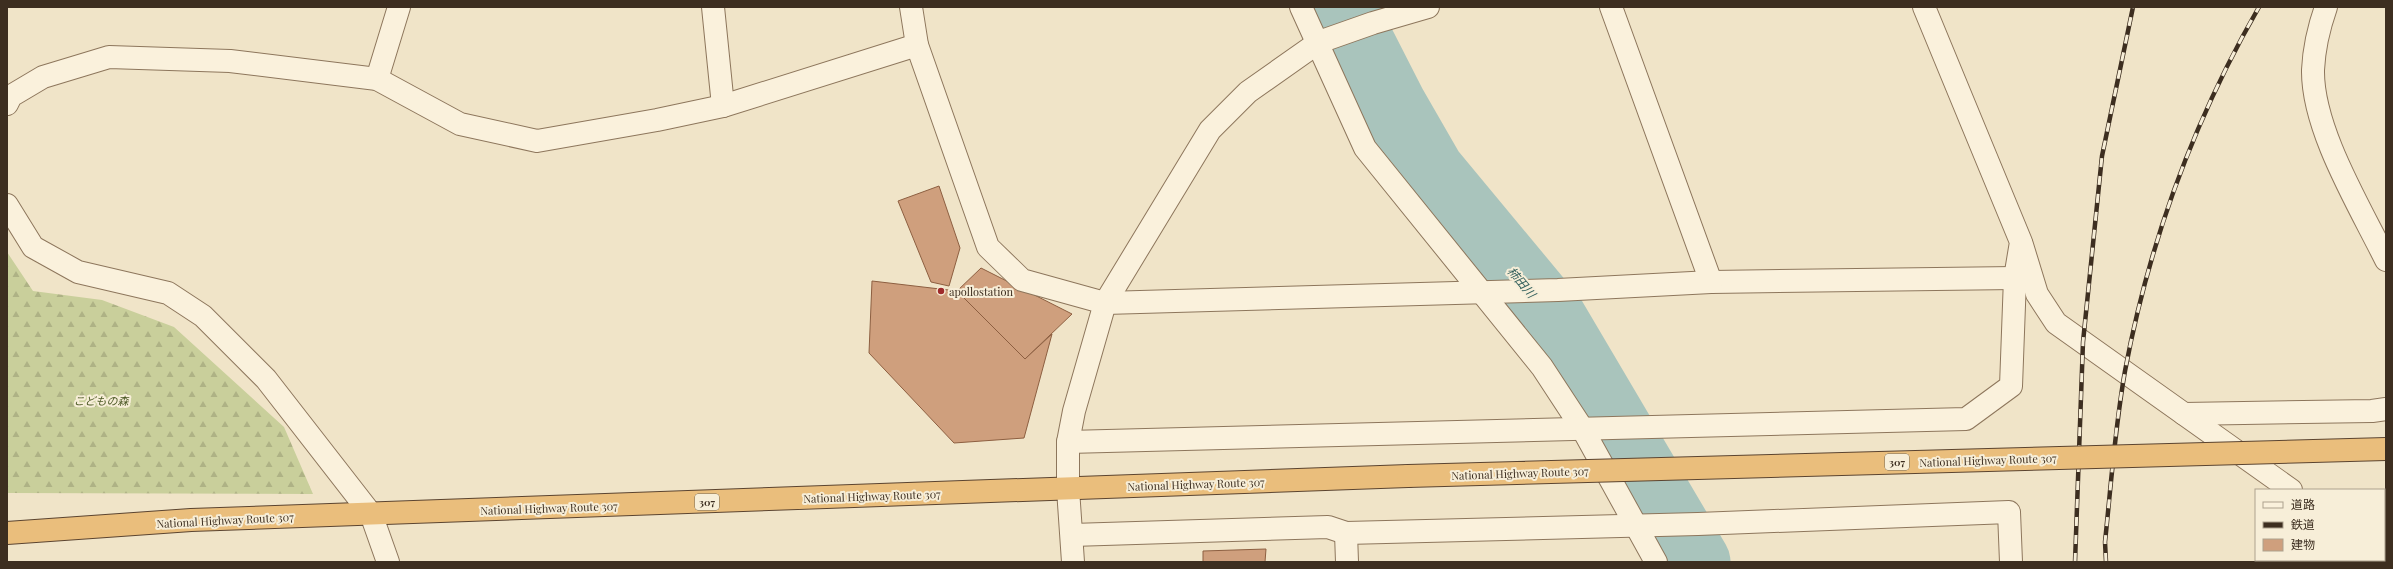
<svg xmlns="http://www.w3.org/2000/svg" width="2393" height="569" font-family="'Playfair Display','Noto Sans JP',serif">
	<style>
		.forest { fill: url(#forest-firs) }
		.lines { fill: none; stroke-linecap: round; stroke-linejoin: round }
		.river { stroke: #a9c4bc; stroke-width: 69 }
		.building { fill: #cf9f7d; stroke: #8d5f41 }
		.minor-casing { stroke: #8d765c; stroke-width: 24 }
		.tertiary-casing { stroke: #8d765c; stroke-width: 24 }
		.trunk-casing { stroke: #5b4430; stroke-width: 24 }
		.minor { stroke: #faf1dc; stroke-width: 22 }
		.tertiary { stroke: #faf1dc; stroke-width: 22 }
		.trunk { stroke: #eabe7c; stroke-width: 22 }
		.rail-casing { stroke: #3d2e20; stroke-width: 4.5 }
		.rail { stroke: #f7eed8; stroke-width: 3; stroke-dasharray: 9; stroke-linecap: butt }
		.trunk-bridge-casing { stroke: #5b4430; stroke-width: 24; stroke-linecap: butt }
		.trunk-bridge { stroke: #eabe7c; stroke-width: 22 }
		.poi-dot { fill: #9e2a2b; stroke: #f7eed8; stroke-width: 1.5 }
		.labels { text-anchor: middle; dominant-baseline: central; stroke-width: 4; stroke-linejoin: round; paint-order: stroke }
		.shield { fill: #f7eed8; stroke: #756857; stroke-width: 1 }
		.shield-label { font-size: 10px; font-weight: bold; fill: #3d2e20 }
		.poi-label { font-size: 11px; fill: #3d2e20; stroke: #f7eed8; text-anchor: start }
		.park-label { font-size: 11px; font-style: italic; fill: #4d5a26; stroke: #f7eed8 }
		.street-label { font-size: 11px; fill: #3d2e20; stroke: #f7eed8 }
		.water-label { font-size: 12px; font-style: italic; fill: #2f5d5a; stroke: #f7eed8 }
	</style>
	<defs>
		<pattern id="forest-firs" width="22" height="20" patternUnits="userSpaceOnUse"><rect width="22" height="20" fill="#c9cf9b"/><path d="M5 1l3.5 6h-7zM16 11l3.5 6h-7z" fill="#aeb285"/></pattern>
	</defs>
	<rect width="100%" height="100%" fill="#f0e4c8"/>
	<polygon class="forest" points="7,252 33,291 102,300 174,327 284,427 313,494 7,493"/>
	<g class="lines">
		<polyline class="river" points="1342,7 1392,105 1430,171 1552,318 1696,562"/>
	</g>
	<g class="building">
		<polygon points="939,186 960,248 949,286 931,282 898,201"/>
		<polygon points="981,268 1072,314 1025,359 957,291"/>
		<polygon points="872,281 957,291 1025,359 1052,334 1024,438 954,443 869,353"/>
		<polygon points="1266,549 1265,562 1203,562 1203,551"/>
	</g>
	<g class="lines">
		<defs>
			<g id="minor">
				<polyline points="713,7 723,106"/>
				<polyline points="911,7 917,45 988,247 1022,280 1105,303 1558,290 1711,282 2015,278"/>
				<polyline points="1301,7 1365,148 1542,367 1582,428 1656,562"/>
				<polyline points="1611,7 1711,282"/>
				<path d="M2326 7C2319 27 2314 48 2313 70 2312 129 2360 207 2386 260"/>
				<polyline points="377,79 399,7"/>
				<polyline points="7,104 11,96 43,77 109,57 230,61 377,79 460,124 537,141 657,120 723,106 917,45"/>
				<polyline points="7,205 33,247 78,272 168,293 203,316 266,379 371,514 388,562"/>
				<polyline points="2022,245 2037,294 2056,323 2291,490"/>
				<polyline points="2184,414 2372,411 2386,409"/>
				<polyline points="1068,442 1966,419 2011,386 2015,278 2021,242 1924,7"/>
				<polyline points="1072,535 1328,527 1346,533"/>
				<polyline points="2384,557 2386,558"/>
				<polyline points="1347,562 1346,533 1698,524 2009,512 2011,562"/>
				<polyline points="2268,562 2268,560"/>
			</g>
			<polyline id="tertiary" points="1073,562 1068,489 1068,442 1074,411 1105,303 1210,130 1248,92 1319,42 1373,23 1428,7"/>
			<polyline id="trunk" points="7,533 191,520 1408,476"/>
		</defs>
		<use href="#minor" class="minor-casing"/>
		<use href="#tertiary" class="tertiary-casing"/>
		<use href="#trunk" class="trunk-casing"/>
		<use href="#minor" class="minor"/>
		<use href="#tertiary" class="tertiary"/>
		<use href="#trunk" class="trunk"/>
		<defs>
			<g id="rail">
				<polyline points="2075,562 2083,342 2102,156 2133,7"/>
				<path d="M2106 562 2105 542C2111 485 2115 427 2125 371 2149 243 2194 120 2259 7"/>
			</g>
		</defs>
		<use href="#rail" class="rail-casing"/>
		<use href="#rail" class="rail"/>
		<defs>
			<polyline id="trunk-bridge" points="1408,476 2386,449"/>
		</defs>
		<use href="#trunk-bridge" class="trunk-bridge-casing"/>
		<use href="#trunk-bridge" class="trunk-bridge"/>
	</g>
	<circle class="poi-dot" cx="941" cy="291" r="4"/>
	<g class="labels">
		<g class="shield">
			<rect x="1885" y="454" width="24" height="16" rx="3"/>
			<rect x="695" y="494" width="24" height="16" rx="3"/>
		</g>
		<g class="shield-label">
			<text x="1897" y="462">307</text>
			<text x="707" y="502">307</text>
		</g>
		<g class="poi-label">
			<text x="949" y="291">apollostation</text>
		</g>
		<g class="park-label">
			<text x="101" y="400">こどもの森</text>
		</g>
		<g class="street-label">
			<text transform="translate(1988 460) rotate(-2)">National Highway Route 307</text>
			<text transform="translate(1520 473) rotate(-2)">National Highway Route 307</text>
			<text transform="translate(1196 484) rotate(-2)">National Highway Route 307</text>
			<text transform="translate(872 496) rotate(-2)">National Highway Route 307</text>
			<text transform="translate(549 508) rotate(-2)">National Highway Route 307</text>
			<text transform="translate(225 520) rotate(-3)">National Highway Route 307</text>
		</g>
		<g class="water-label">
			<text transform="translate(1522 282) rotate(50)">柿田川</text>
		</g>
	</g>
	<rect width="2393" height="569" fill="none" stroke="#3d2e20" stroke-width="16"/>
	<rect x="2255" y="489" width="130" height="72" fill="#f7eed8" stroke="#ada18e"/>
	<rect x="2263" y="502" width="20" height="6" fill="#faf1dc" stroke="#ada18e"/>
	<text x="2291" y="509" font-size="12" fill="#3d2e20">道路</text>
	<rect x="2263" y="522" width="20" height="6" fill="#3d2e20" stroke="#ada18e"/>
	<text x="2291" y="529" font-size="12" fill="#3d2e20">鉄道</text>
	<rect x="2263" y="539" width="20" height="12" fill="#cf9f7d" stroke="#ada18e"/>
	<text x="2291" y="549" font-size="12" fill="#3d2e20">建物</text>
</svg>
